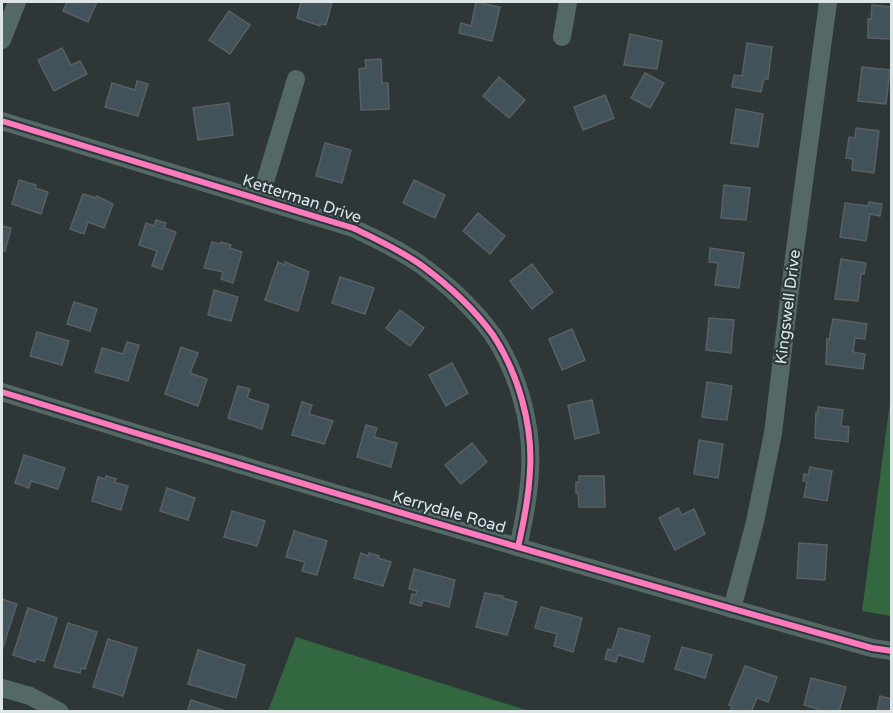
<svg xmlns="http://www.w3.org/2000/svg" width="893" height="713" font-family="'Varela Round',sans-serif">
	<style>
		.forest { fill: #336740 }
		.building { fill: #42525b; stroke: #595f62; stroke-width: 1.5 }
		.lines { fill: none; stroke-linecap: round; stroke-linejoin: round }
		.minor { stroke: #546966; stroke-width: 18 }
		.cycleway-casing { stroke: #2b383b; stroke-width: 10 }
		.cycleway { stroke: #fd7abc; stroke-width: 6 }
		.labels { text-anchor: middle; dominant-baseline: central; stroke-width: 4.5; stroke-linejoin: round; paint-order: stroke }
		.street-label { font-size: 16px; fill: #dde5e7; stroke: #2b383b }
	</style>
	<rect width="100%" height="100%" fill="#2e3638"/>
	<g class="forest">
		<polygon points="891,395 891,616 862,611"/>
		<polygon points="296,637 529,711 268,711"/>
	</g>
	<g class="building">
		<polygon points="67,2 97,2 88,22 63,11"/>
		<polygon points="301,2 332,2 326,25 320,24 320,26 297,18"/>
		<polygon points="476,2 500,7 492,41 459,33 461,23 471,26"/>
		<polygon points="872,5 892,7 892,39 868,38 868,19 871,19"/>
		<polygon points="229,11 250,25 230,54 209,40"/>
		<polygon points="630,34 662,41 657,69 624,65"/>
		<polygon points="747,43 772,47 768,79 764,79 761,92 732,87 734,75 742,76"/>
		<polygon points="62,48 71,65 80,61 87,74 54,91 38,60"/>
		<polygon points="381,59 382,83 388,83 389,109 361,110 359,69 366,68 365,60"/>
		<polygon points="862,67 890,70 886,104 858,101"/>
		<polygon points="645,73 664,83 650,108 631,98"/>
		<polygon points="499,77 525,100 509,118 483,96"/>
		<polygon points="137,81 148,84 138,116 105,107 112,83 135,90"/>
		<polygon points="605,95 614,118 583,130 574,107"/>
		<polygon points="229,103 233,135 198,140 193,108"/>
		<polygon points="736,109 763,114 758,147 731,143"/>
		<polygon points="856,128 879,131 874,173 852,170 853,159 846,158 849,137 855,138"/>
		<polygon points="325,143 351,150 342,183 316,176"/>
		<polygon points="19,180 36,185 35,188 48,192 41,214 12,204"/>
		<polygon points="414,180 445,195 435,218 403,203"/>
		<polygon points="724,185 750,188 746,220 721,218"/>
		<polygon points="83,194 96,198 97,196 113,204 104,228 88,222 84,234 70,229"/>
		<polygon points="869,202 882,204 880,216 870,214 866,241 840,237 845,203 868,206"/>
		<polygon points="478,213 505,236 490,254 463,231"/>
		<polygon points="156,220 166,223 164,228 176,232 162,269 152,266 157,251 139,245 146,223 154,226"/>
		<polygon points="2,226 11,228 5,251 2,250"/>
		<polygon points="212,242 220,244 221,242 231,245 230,248 242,252 233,283 221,279 223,272 204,268"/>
		<polygon points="710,248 744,253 739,288 715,285 718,263 709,262"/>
		<polygon points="841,259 866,263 864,274 861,274 858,301 835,299"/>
		<polygon points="278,262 284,265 285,262 309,272 298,311 265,300"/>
		<polygon points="532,264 553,292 532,309 510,281"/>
		<polygon points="340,277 374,288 365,314 332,303"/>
		<polygon points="214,290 238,297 231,321 208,315"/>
		<polygon points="74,302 97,309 90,331 67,324"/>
		<polygon points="400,310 424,328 410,346 386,328"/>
		<polygon points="709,318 734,320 731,353 706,350"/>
		<polygon points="833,319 867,324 865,339 855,338 853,352 865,354 863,369 826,364 827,339 829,340"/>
		<polygon points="572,329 585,360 562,370 549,339"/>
		<polygon points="37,332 69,341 62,365 30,356"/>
		<polygon points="127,342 139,345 128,381 95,372 102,348 123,354"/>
		<polygon points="181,347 198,353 190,373 207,379 198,406 165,394"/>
		<polygon points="452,363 468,393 446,406 429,375"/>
		<polygon points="707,382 732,386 727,420 702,417"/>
		<polygon points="238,386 250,389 247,398 269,405 262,429 228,418"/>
		<polygon points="592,400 599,433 575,439 568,405"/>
		<polygon points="302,402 312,405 309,414 333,421 324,444 292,435"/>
		<polygon points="818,407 843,410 841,426 849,427 848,442 815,438 816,412 818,413"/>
		<polygon points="366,425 377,428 374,437 397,443 391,467 357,457"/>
		<polygon points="699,440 723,444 718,478 694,474"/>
		<polygon points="472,443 487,462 461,484 445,465"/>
		<polygon points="24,455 65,468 58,489 31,481 29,488 15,483"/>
		<polygon points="810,467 832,471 827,501 804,497 807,482 803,481 804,474 808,475"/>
		<polygon points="106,476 116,479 114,482 128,486 121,510 92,501 98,477 105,479"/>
		<polygon points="579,476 604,476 605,507 579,507 578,493 576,493 576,482 579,482"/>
		<polygon points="167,488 195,498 188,520 160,511"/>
		<polygon points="678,508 682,515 694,509 705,534 675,550 659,518"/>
		<polygon points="232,511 265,521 257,546 224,537"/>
		<polygon points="294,531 327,541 317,575 302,571 305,562 286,557"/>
		<polygon points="799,543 827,545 825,580 797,578"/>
		<polygon points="361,553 368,556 369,553 379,556 378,558 391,562 383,586 354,578"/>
		<polygon points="414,569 455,580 449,607 423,600 421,606 410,603 412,594 416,595 417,591 409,589"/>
		<polygon points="485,593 503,596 502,598 517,602 507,635 476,627"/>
		<polygon points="2,599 17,604 2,650"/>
		<polygon points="541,607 582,618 573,652 554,646 557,634 535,628"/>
		<polygon points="28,608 57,618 44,661 36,659 35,662 13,655"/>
		<polygon points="68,623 97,632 85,669 81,668 80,673 54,667"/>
		<polygon points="619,628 650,636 643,662 618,655 616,662 605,659 608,649 612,650"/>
		<polygon points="108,639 137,648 123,696 93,687"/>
		<polygon points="682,647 712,655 705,678 675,669"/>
		<polygon points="198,650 245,665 236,698 188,684"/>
		<polygon points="745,666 777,677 768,702 757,698 751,712 730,712 732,706 729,705"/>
		<polygon points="811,678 846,687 839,712 827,712 804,705"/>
		<polygon points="880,696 892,699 892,712 877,712"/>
		<polygon points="191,700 229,712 187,712"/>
	</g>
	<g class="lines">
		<g class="minor">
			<polyline points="562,37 568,2"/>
			<polyline points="2,40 17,2"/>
			<path d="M2 121 353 228C376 239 400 250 421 265 447 284 474 309 493 335 518 373 533 425 530 470 529 496 524 521 518 547"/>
			<polyline points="260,199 296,79"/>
			<path d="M2 392C290 481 581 567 872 648L892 651"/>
			<polyline points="732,609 755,522 773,433 794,257 828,2"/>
			<polyline points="2,688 30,696 60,712"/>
		</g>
		<defs>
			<g id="cycleway">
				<path d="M2 121 353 228C376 239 400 250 421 265 447 284 474 309 493 335 518 373 533 425 530 470 529 496 524 521 518 547"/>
				<path d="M2 392C290 481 581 567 872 648L892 651"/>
			</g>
		</defs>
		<use href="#cycleway" class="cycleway-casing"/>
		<use href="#cycleway" class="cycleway"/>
	</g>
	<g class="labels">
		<g class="street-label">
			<text transform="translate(302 199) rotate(18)">Ketterman Drive</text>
			<text transform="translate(788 307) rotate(-83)">Kingswell Drive</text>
			<text transform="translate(449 512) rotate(16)">Kerrydale Road</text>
		</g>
	</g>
	<rect width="893" height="713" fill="none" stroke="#dde5e7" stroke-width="6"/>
</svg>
